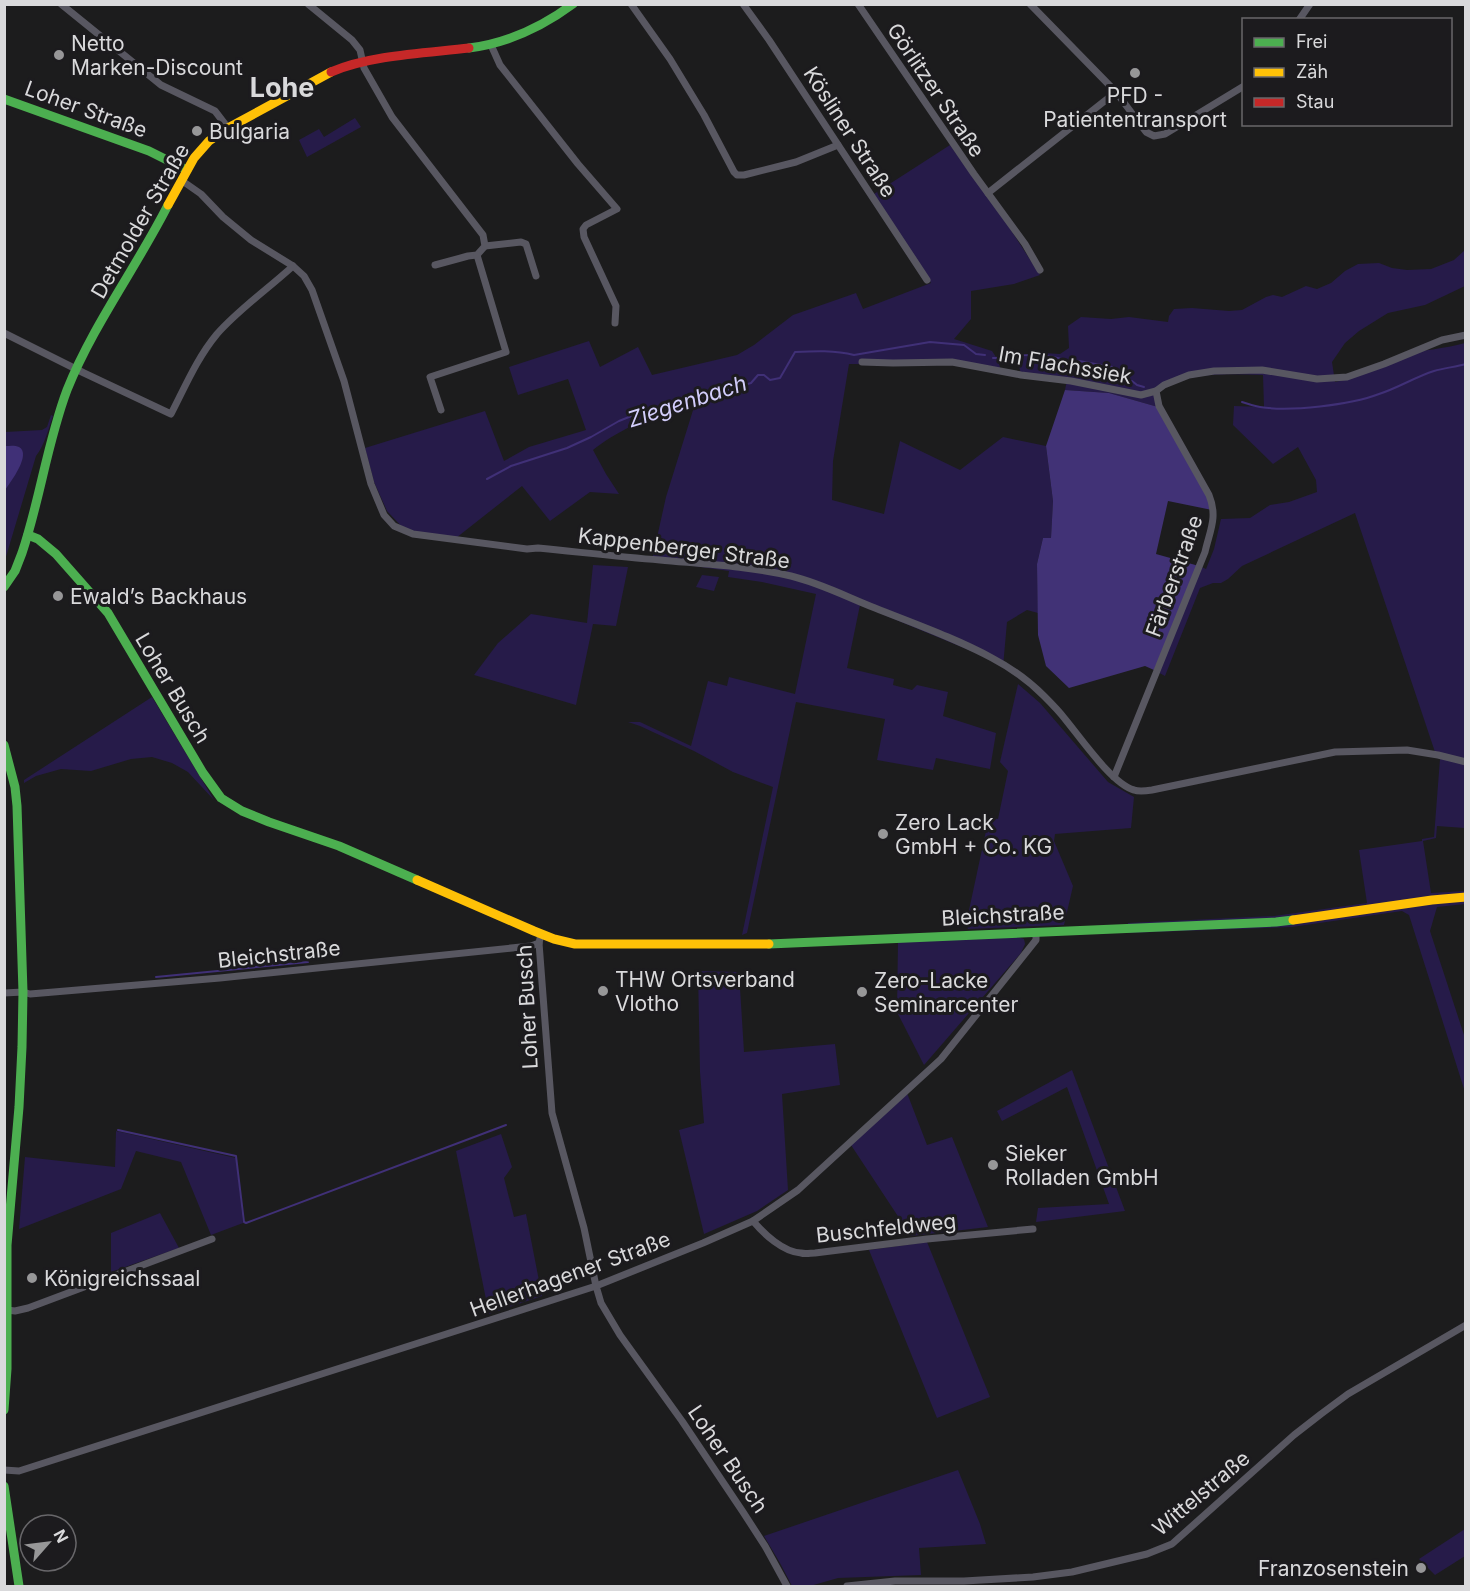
<svg xmlns="http://www.w3.org/2000/svg" width="1470" height="1591" font-family="Inter,sans-serif">
	<style>
		.green { fill: #261b49 }
		.forest { fill: #413276 }
		.water { fill: #403077 }
		.lines { fill: none; stroke-linecap: round; stroke-linejoin: round }
		.stream { stroke: #403077; stroke-width: 2 }
		.street { stroke: #585761; stroke-width: 7 }
		.fast { stroke: #4caf50; stroke-width: 9 }
		.slow { stroke: #ffc107; stroke-width: 9 }
		.jam { stroke: #c62828; stroke-width: 9 }
		.poi-dot { fill: #979798; stroke: #1c1b1e; stroke-width: 2 }
		.labels { text-anchor: middle; dominant-baseline: central; stroke-width: 6; stroke-linejoin: round; paint-order: stroke }
		.poi-label { font-size: 21px; fill: #d9d9db; stroke: #1c1b1e; text-anchor: start }
		.street-label { font-size: 21px; fill: #d9d9db; stroke: #1c1b1e }
		.water-label { font-size: 22px; font-style: italic; fill: #d2cdfb; stroke: #1c1b1e }
		.district-label { font-size: 27px; font-weight: bold; fill: #d9d9db; stroke: #1c1b1e }
	</style>
	<rect width="100%" height="100%" fill="#1c1c1d"/>
	<g class="green">
		<polygon points="355,118 361,127 307,157 299,140 319,129 324,137"/>
		<path d="M950 145 1007 224 1040 275 1014 284 971 291V319L954 339 992 351 998 360 1001 371 982 365 849 364 833 461 832 500 884 514 900 441 960 470 1003 437 1046 446 1053 501 1051 538H1043L1037 564 1038 613 1027 610 1007 622 1003 667 993 660 860 605 847 668 894 679 893 685 912 690 917 685 948 692 943 716 996 733 990 769 936 758 933 770 877 760 885 719 796 702 747 933 742 935 773 787 733 772 694 751 640 726 628 722H640L691 746 708 681 727 686 729 677 795 694 816 594 762 582 728 577 729 571 652 560 666 497 694 407C691 407 688 406 685 406 664 407 609 436 593 450L606 474 619 494 590 492 550 521 522 486 456 538 405 530 387 511 374 482 365 448 485 411 504 461 529 447 586 430 568 379 518 395 509 367 589 341 600 367 638 347 652 375 737 355 754 345 793 315 856 293 863 309 931 283 874 194Z"/>
		<path d="M1465 250V286L1425 305 1388 313 1359 331 1345 343 1332 362 1335 382C1361 378 1377 361 1400 355 1422 350 1444 349 1465 343V828L1437 826 1436 838 1423 841 1431 893 1465 891V904L1437 907 1430 931 1465 1038V1092L1409 915 1402 911 1292 927 1127 933 1128 923 1274 916 1367 903 1359 850 1422 841V839L1434 837 1440 759 1436 755 1355 513 1242 566 1228 579 1221 583H1213L1200 588 1165 676 1154 670 1199 566 1206 569 1214 549 1221 519 1250 518 1270 505 1289 502 1317 492 1316 480 1298 447 1273 464 1233 425 1234 406 1264 407 1263 375C1227 374 1188 371 1157 392L1158 407 1109 393 1065 390 1067 380 1021 374 1017 358 1043 353 1060 354 1069 348 1068 326 1081 317 1111 319 1129 317 1168 322 1169 316 1174 309 1192 308 1229 311 1242 310 1266 297 1273 295 1282 297 1306 286 1317 289 1331 283 1345 271 1358 264 1379 263 1392 268 1407 270 1431 269 1454 260Z"/>
		<path d="M51 415 53 416C48 430 45 444 36 456L5 560V432L42 430 47 427Z"/>
		<polygon points="593,565 628,567 616,626 593,624 576,705 474,675 498,643 531,614 587,623"/>
		<polygon points="702,575 719,577 714,591 696,587"/>
		<polygon points="1018,684 1040,703 1108,782 1134,797 1131,828 1055,834 1054,841 1073,886 1064,925 968,929 966,924 989,817 998,819 1008,771 1000,762"/>
		<polygon points="152,697 214,800 188,772 172,763 152,757 131,759 91,771 61,769 36,776 24,783 24,780"/>
		<polygon points="1018,937 1024,939 1025,944 1021,953 924,1065 897,1012 898,941"/>
		<polygon points="698,971 739,972 744,1052 835,1044 840,1085 782,1094 788,1190 757,1211 704,1234 679,1130 704,1123 700,1072"/>
		<polygon points="1072,1070 1125,1211 1036,1222 1038,1208 1109,1204 1067,1087 1002,1121 997,1111"/>
		<polygon points="907,1093 927,1145 952,1137 988,1227 911,1236 851,1145"/>
		<polygon points="116,1131 236,1158 243,1223 211,1235 181,1162 136,1151 121,1189 19,1229 25,1157 115,1167"/>
		<polygon points="501,1134 512,1167 504,1178 514,1217 526,1214 542,1296 489,1314 456,1151"/>
		<polygon points="160,1213 179,1248 111,1272 111,1233"/>
		<polygon points="927,1242 990,1397 937,1418 869,1250"/>
		<polygon points="958,1470 980,1524 986,1544 919,1548 921,1575 838,1578 810,1586 792,1586 780,1563 764,1536"/>
		<polygon points="1465,1529 1465,1556 1435,1575 1419,1559"/>
	</g>
	<polygon class="forest" points="1065,390 1109,393 1158,407 1209,499 1212,510 1168,501 1156,554 1199,566 1154,670 1145,666 1069,688 1046,666 1038,635 1037,564 1043,538 1051,538 1053,501 1046,446"/>
	<path class="water" d="M5 446C9 446 15 445 19 447 32 454 10 483 5 490Z"/>
	<g class="lines">
		<g class="stream">
			<path d="M993 358C1017 356 1043 351 1066 361"/>
			<polyline points="1079,361 1112,367 1126,382 1132,381 1137,385 1144,387"/>
			<path d="M1242 402C1248 404 1254 406 1260 407 1290 412 1350 405 1379 394 1398 388 1415 377 1434 371 1444 368 1455 367 1466 364"/>
			<path d="M487 479 511 466 567 448 591 437 619 421 644 411 680 401 701 398 751 383 758 375H764L770 380 780 378 795 352C814 351 835 350 854 355L930 342 964 345 976 354 985 355"/>
			<polyline points="156,977 308,962"/>
			<polyline points="118,1130 236,1156 244,1222 246,1223 506,1125"/>
		</g>
		<g class="street">
			<polyline points="61,4 161,85 215,111 228,128"/>
			<polyline points="308,4 352,40 360,50 364,68 392,117 483,235 485,246 477,255 468,256 435,265"/>
			<polyline points="631,4 670,59 704,115 734,172 737,175 744,175 796,162 838,145"/>
			<polyline points="743,4 769,40 927,280"/>
			<polyline points="858,4 974,174 1025,244 1040,270"/>
			<polyline points="1030,4 1116,92 1146,132 1154,136 1165,134 1244,86"/>
			<polyline points="1299,20 1310,4"/>
			<polyline points="491,45 500,65 578,164 617,209 586,225 583,229 584,237 616,306 615,323"/>
			<path d="M181 180 201 194 223 217 251 240 293 266 304 276 312 290 344 381 371 484 384 515 394 526 413 534 527 549 538 548C579 552 620 557 660 560 703 564 748 566 791 576 820 583 847 597 875 608 915 624 955 638 992 658 1011 668 1029 681 1044 696 1051 703 1059 711 1065 719 1080 737 1112 784 1134 790 1139 792 1146 791 1152 790L1335 752 1407 750 1438 755 1466 762"/>
			<polyline points="988,193 1116,92"/>
			<polyline points="485,246 521,242 526,244 536,276"/>
			<path d="M4 333 84 373 171 414C185 387 197 358 217 334 239 309 268 289 293 266"/>
			<polyline points="862,362 893,363 952,362 1021,375 1071,381 1141,395 1156,391 1164,385 1189,375 1214,371 1262,370 1317,379 1347,377 1384,364 1442,340 1466,335"/>
			<polyline points="441,410 430,377 506,352 477,255"/>
			<path d="M1114 777 1205 552C1210 530 1218 517 1209 495L1159 406 1156 391"/>
			<polyline points="541,934 539,943 552,1113 584,1228 596,1286 601,1303 620,1335 682,1421 743,1512 765,1546 787,1586"/>
			<polyline points="4,993 23,992 30,994 220,978 531,946 539,943"/>
			<path d="M753 1221C764 1234 783 1252 801 1253 805 1254 811 1253 815 1253L927 1239 1033 1229"/>
			<polyline points="7,1310 15,1311 28,1308 212,1239"/>
			<polyline points="4,1470 19,1471 596,1286 703,1243 753,1221 798,1190 941,1059 1036,940 1036,932"/>
			<polyline points="847,1586 895,1581 964,1581 1033,1577 1072,1572 1147,1554 1172,1544 1294,1435 1321,1414 1348,1394 1466,1325"/>
		</g>
		<g class="fast">
			<path d="M469 48C508 43 542 27 573 4"/>
			<polyline points="4,99 149,151 187,170"/>
			<polyline points="28,535 38,539 56,554 108,613 203,773 221,798 242,811 269,822 339,846 417,880"/>
			<path d="M4 587 15 571 22 553C40 500 47 443 67 390 93 325 136 268 168 205"/>
			<polyline points="4,745 15,787 17,806 23,992 22,1047 19,1107 7,1245 7,1369 4,1410"/>
			<polyline points="769,944 1276,922 1293,920"/>
			<polyline points="4,1486 19,1586"/>
		</g>
		<g class="slow">
			<polyline points="168,205 194,158 209,141 228,128 331,72"/>
			<polyline points="417,880 534,931 554,939 575,944 769,944"/>
			<polyline points="1293,920 1432,900 1466,897"/>
		</g>
		<path class="jam" d="M331 72C370 55 427 53 469 48"/>
	</g>
	<g class="poi-dot">
		<circle cx="59" cy="55" r="6"/>
		<circle cx="1135" cy="73" r="6"/>
		<circle cx="197" cy="131" r="6"/>
		<circle cx="58" cy="596" r="6"/>
		<circle cx="883" cy="834" r="6"/>
		<circle cx="603" cy="991" r="6"/>
		<circle cx="862" cy="992" r="6"/>
		<circle cx="993" cy="1165" r="6"/>
		<circle cx="32" cy="1278" r="6"/>
		<circle cx="1421" cy="1568" r="6"/>
	</g>
	<g class="labels">
		<g class="poi-label">
			<text x="71" y="43">Netto<tspan x="71" dy="24">Marken-Discount</tspan></text>
			<text x="1135" y="95" text-anchor="middle">PFD -<tspan x="1135" dy="24">Patiententransport</tspan></text>
			<text x="209" y="131">Bulgaria</text>
			<text x="70" y="596">Ewald’s Backhaus</text>
			<text x="895" y="822">Zero Lack<tspan x="895" dy="24">GmbH + Co. KG</tspan></text>
			<text x="615" y="979">THW Ortsverband<tspan x="615" dy="24">Vlotho</tspan></text>
			<text x="874" y="980">Zero-Lacke<tspan x="874" dy="24">Seminarcenter</tspan></text>
			<text x="1005" y="1153">Sieker<tspan x="1005" dy="24">Rolladen GmbH</tspan></text>
			<text x="44" y="1278">Königreichssaal</text>
			<text x="1409" y="1568" text-anchor="end">Franzosenstein</text>
		</g>
		<g class="street-label">
			<text transform="translate(936 90) rotate(56)">Görlitzer Straße</text>
			<text transform="translate(86 109) rotate(20)">Loher Straße</text>
			<text transform="translate(850 132) rotate(57)">Kösliner Straße</text>
			<text transform="translate(140 221) rotate(-60)">Detmolder Straße</text>
			<text transform="translate(1065 365) rotate(10)">Im Flachssiek</text>
			<text transform="translate(684 548) rotate(7)">Kappenberger Straße</text>
			<text transform="translate(1174 576) rotate(-70)">Färberstraße</text>
			<text transform="translate(173 688) rotate(59)">Loher Busch</text>
			<text transform="translate(1003 915) rotate(-3)">Bleichstraße</text>
			<text transform="translate(279 954) rotate(-6)">Bleichstraße</text>
			<text transform="translate(527 1007) rotate(-93)">Loher Busch</text>
			<text transform="translate(886 1228) rotate(-6)">Buschfeldweg</text>
			<text transform="translate(570 1274) rotate(-20)">Hellerhagener Straße</text>
			<text transform="translate(728 1459) rotate(56)">Loher Busch</text>
			<text transform="translate(1201 1493) rotate(-40)">Wittelstraße</text>
		</g>
		<g class="water-label">
			<text transform="translate(687 401) rotate(-18)">Ziegenbach</text>
		</g>
		<g class="district-label">
			<text x="282" y="87">Lohe</text>
		</g>
	</g>
	<rect width="1470" height="1591" fill="none" stroke="#d9d9db" stroke-width="12"/>
	<rect x="1242" y="18" width="210" height="108" fill="#1c1b1e" stroke="#68676a" stroke-width="1.5"/>
	<rect x="1254" y="38" width="30" height="9" fill="#4caf50" stroke="#68676a" stroke-width="1.5"/>
	<text x="1296" y="48" font-size="18" fill="#d9d9db">Frei</text>
	<rect x="1254" y="68" width="30" height="9" fill="#ffc107" stroke="#68676a" stroke-width="1.5"/>
	<text x="1296" y="78" font-size="18" fill="#d9d9db">Zäh</text>
	<rect x="1254" y="98" width="30" height="9" fill="#c62828" stroke="#68676a" stroke-width="1.5"/>
	<text x="1296" y="108" font-size="18" fill="#d9d9db">Stau</text>
	<g transform="translate(48 1543) rotate(62)"><circle r="28" fill="#1c1b1e" stroke="#68676a" stroke-width="1.5"/>
	<path d="M0-4.5L10 22L0 15L-10 22Z" fill="#979798"/>
	<text y="-9" font-size="16" font-weight="bold" text-anchor="middle" fill="#d9d9db">N</text>
	</g>
</svg>
